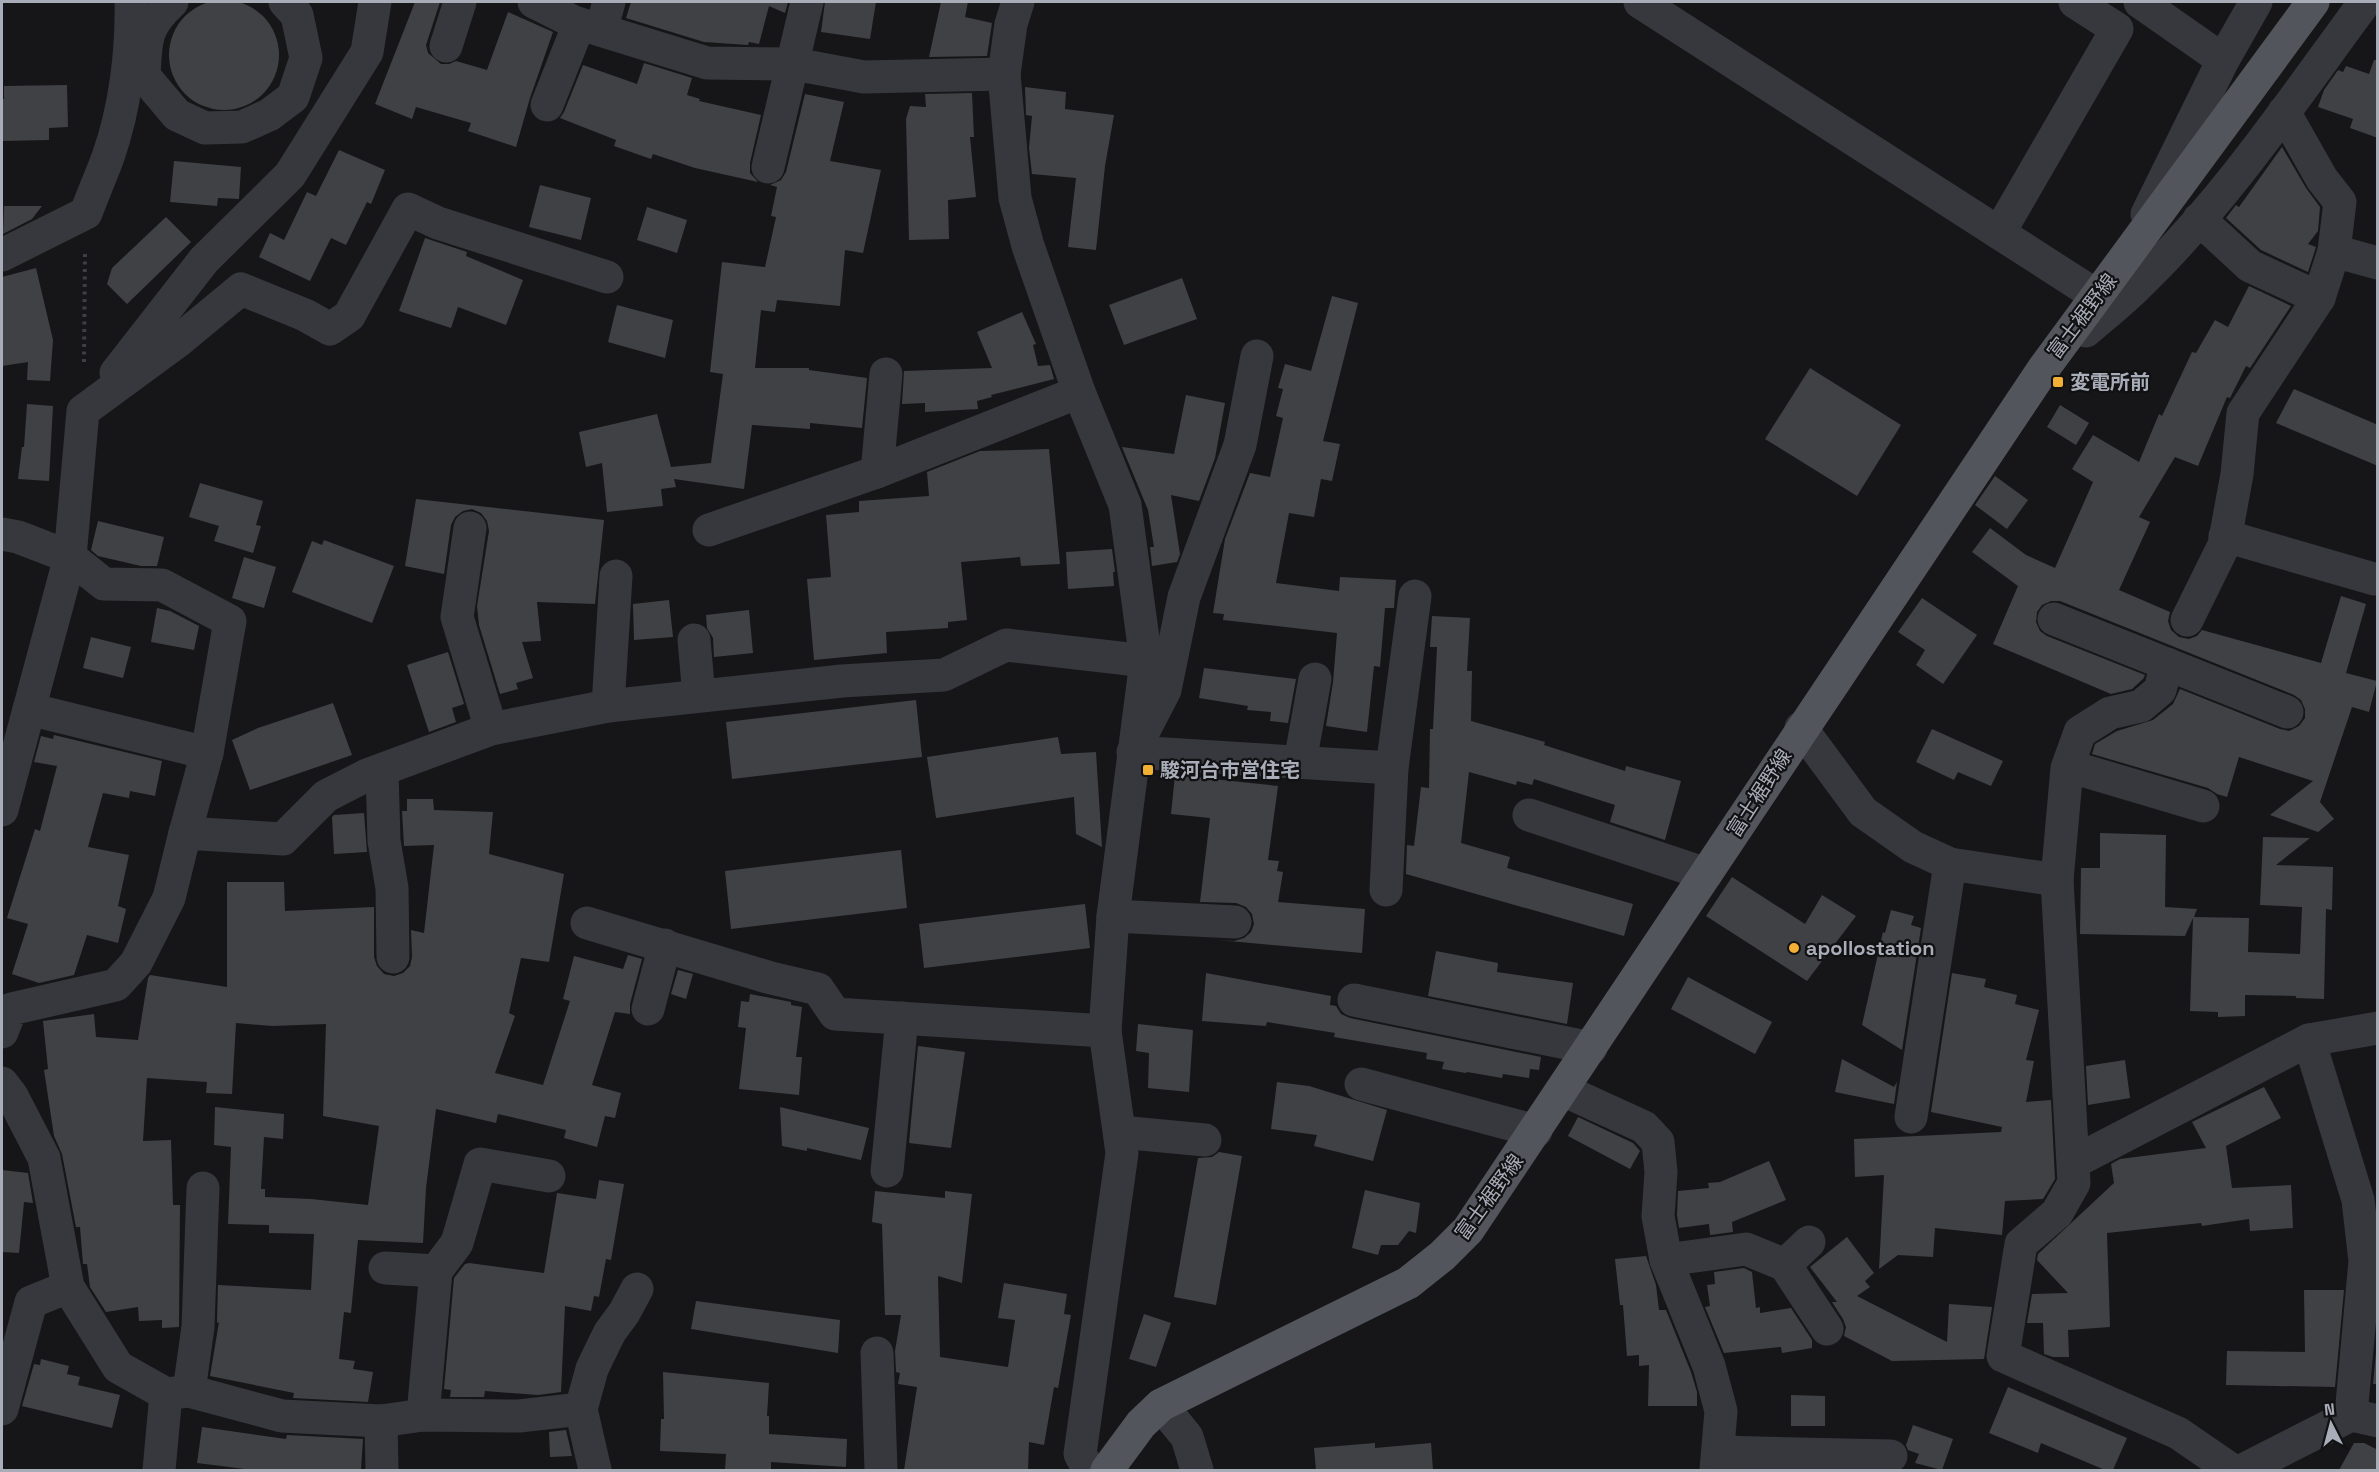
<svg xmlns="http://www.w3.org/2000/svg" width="2379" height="1472" font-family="'Space Grotesk','Noto Sans JP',sans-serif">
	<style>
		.building { fill: #404145 }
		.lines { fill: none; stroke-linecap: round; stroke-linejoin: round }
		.path { stroke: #3d3f44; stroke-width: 4; stroke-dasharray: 3 4.5; stroke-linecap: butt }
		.minor { stroke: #37383d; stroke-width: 33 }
		.major { stroke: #53555c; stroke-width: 33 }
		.poi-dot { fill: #f2b134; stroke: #111113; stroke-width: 2 }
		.labels { text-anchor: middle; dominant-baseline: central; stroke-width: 4.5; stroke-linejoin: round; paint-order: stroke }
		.street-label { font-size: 20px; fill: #a8adb8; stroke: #111113 }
		.poi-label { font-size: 20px; font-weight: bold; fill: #a8adb8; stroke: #111113; text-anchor: start }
	</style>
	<rect width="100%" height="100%" fill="#161618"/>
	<g class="building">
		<circle cx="224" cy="55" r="55"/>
		<polygon points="415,2 440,2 426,45 428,53 441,64 449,64 456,61 487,70 508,12 553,32 530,98 516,147 468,131 471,123 416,107 412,119 375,104"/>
		<polygon points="631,2 788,2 785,13 769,6 759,44 749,42 748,45 704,42 626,18"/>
		<polygon points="825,2 876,2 870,39 821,32"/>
		<polygon points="941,2 968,2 965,17 992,23 987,56 929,57"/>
		<polygon points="2374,60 2378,60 2378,138 2350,128 2353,119 2318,107 2324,90 2338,70 2343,72 2346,66 2369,74"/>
		<polygon points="644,63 692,78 687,95 700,99 699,101 761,115 750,163 750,173 758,182 695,168 653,154 651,159 614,146 616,140 560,118 564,112 583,65 637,84"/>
		<polygon points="67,85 68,127 49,128 49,140 2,141 2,99 4,99 4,86"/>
		<polygon points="1025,87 1066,92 1065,109 1114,115 1105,166 1096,250 1068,247 1076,178 1032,174 1029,148 1032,116 1026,115"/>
		<polygon points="972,93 974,137 970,137 976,197 948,200 949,239 909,240 906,119 910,106 926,107 925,94"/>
		<polygon points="805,94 844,102 830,161 881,170 863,253 845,250 840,306 777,300 775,312 761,310 755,368 809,368 809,370 867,378 862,428 810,423 810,429 752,425 744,489 674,479 676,487 661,489 663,506 607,512 602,463 586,467 579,432 657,414 671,467 711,463 723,374 710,372 722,262 765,267 776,217 771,216 777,187 770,185 781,180 786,172"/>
		<polygon points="2282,147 2306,188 2320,207 2318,231 2308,244 2316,247 2308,272 2261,250 2226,218 2236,205 2239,207"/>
		<polygon points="339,150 385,170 371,204 367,202 346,245 331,238 310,281 259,257 270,233 284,240 307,192 316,196"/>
		<polygon points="174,161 241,167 239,199 218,198 217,206 170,202"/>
		<polygon points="540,185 591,198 581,240 529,227"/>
		<polygon points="4,206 42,206 32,219 3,234"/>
		<polygon points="647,207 687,220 677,253 637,240"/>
		<polygon points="166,217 191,242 127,304 107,284 112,268"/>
		<polygon points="425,238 467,252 466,256 523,280 506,325 458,307 451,328 399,311"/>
		<polygon points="36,268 53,340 50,381 27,380 28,362 2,366 2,277"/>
		<polygon points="1182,278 1197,319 1124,345 1109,305"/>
		<polygon points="2249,286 2291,306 2250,368 2246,366 2230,398 2227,397 2198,466 2175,457 2139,517 2150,522 2119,590 2170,612 2168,621 2171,630 2179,637 2189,639 2197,636 2202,630 2321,663 2341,596 2366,604 2346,673 2377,681 2369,712 2352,707 2320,802 2334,819 2318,832 2270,815 2313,781 2239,757 2227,797 2217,794 2208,788 2092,754 2095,744 2117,731 2153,720 2173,704 2180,689 2280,729 2289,731 2299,726 2305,718 2305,709 2301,700 2294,695 2060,601 2051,601 2042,605 2037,612 2036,622 2040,631 2047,636 2145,675 2143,679 2132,689 2111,694 1993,644 2018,586 1972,552 1990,528 2026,555 2055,568 2093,482 2072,469 2093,435 2139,462 2159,414 2162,416 2192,352 2196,353 2215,320 2228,327"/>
		<polygon points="1332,296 1358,303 1323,441 1340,444 1332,481 1321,479 1314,517 1289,513 1276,583 1339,591 1340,577 1396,580 1394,608 1385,608 1380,667 1374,666 1367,732 1326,726 1333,682 1337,633 1223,620 1224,614 1213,613 1225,539 1250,473 1270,477 1283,418 1276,416 1283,389 1278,388 1285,364 1311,371"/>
		<polygon points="617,305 673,320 665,358 608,342"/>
		<polygon points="1022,312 1036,344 1033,345 1038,366 1050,365 1054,379 991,395 992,397 977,401 978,409 925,412 925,403 902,404 904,371 992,368 977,332"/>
		<polygon points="1810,368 1901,425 1857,496 1765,439"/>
		<polygon points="2294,389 2378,425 2378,466 2276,423"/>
		<polygon points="1186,395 1225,403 1215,458 1199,501 1171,495 1180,554 1177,562 1152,566 1150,547 1154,547 1148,510 1122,447 1174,454"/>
		<polygon points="27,404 53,406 49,481 18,479 22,447 24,447"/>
		<polygon points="2060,405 2089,423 2076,445 2047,427"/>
		<polygon points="1049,449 1060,564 1021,566 1020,557 961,562 967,620 948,622 948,628 886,632 887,653 814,660 807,579 831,577 826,515 859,512 859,501 929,496 927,472 980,451"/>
		<polygon points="1995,476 2028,500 2007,529 1975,505"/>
		<polygon points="200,483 263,501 256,525 261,526 253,553 214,541 219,526 189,517"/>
		<polygon points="416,499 604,520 595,604 537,602 541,641 522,642 533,678 516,683 518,689 500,694 479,625 477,606 489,531 487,521 481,513 472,509 463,511 455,517 451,525 444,574 405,566"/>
		<polygon points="98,521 164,537 157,566 141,566 98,556 91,550"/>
		<polygon points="324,540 394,566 372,623 292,592 312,541 322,545"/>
		<polygon points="1112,549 1115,572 1113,572 1114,586 1068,589 1066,552"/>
		<polygon points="244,557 276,567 264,608 232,598"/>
		<polygon points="1922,598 1977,635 1943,684 1916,665 1925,650 1898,632"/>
		<polygon points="669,600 673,637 634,640 633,604"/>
		<polygon points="157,608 170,611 199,626 194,650 151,642"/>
		<polygon points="749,610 753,653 714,657 713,638 707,628 706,615"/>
		<polygon points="1432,616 1470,618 1467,671 1472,671 1471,721 1545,742 1544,745 1625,771 1626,766 1681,781 1665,840 1610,822 1615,805 1534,779 1532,785 1517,781 1516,785 1469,772 1461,843 1510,857 1507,868 1633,904 1624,936 1406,874 1407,845 1414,846 1421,787 1429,788 1430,729 1433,729 1437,647 1430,647"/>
		<polygon points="91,637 131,647 123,678 83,668"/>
		<polygon points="448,652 464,704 452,708 456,722 429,732 407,665"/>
		<polygon points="1204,668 1296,679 1288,723 1270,721 1271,712 1247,710 1248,706 1199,698"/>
		<polygon points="916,700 922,757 732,779 726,722"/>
		<polygon points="333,703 352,755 250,790 232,740 258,728"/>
		<polygon points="1932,729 2003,761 1991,786 1958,772 1954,780 1916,762"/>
		<polygon points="54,735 162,761 155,796 130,791 129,798 103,793 88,847 129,855 118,906 126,909 118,943 87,935 74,975 39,983 12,974 28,924 7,918 35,829 40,831 57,766 34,762 41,736 53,739"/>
		<polygon points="1058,737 1061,754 1096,752 1102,847 1076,834 1074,797 936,818 927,757"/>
		<polygon points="1175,775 1278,786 1268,860 1279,861 1277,871 1283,872 1278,902 1365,909 1362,953 1218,940 1234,941 1244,938 1251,932 1254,924 1252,914 1246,907 1236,903 1200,902 1210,818 1171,814"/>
		<polygon points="407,799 433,799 434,810 493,812 489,854 564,874 549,962 521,958 509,1013 515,1016 495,1073 543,1085 570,1001 563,999 574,956 623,969 628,955 642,959 630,1004 630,1014 615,1012 592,1085 621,1093 615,1118 605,1116 597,1147 564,1138 566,1130 498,1114 496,1123 436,1109 426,1188 423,1243 358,1240 351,1313 344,1312 339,1359 355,1361 353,1369 373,1372 368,1402 293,1398 294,1393 210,1376 219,1322 217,1323 218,1285 311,1290 314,1234 269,1233 269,1225 228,1224 231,1147 214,1145 215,1107 284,1114 283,1139 264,1137 261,1189 265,1189 265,1197 311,1199 368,1205 379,1126 323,1116 326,1024 272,1026 236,1023 232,1094 206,1093 207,1082 147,1078 143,1141 171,1140 173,1205 180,1205 179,1327 162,1328 162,1320 139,1321 138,1307 106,1312 90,1287 87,1264 83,1264 80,1227 76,1227 62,1154 54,1136 44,1070 48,1069 43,1021 94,1014 96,1037 138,1040 148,978 150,975 227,987 227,882 284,882 285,911 374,907 374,957 377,966 384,974 394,976 403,973 410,966 412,957 411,930 424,933 434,845 404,846 402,811 407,811"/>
		<polygon points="364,813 367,852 334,854 332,817 334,815"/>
		<polygon points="2100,833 2166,835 2165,907 2197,909 2194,917 2249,918 2248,952 2300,954 2302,907 2260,905 2263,837 2310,838 2276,865 2333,867 2332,910 2326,909 2324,999 2296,998 2296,996 2245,995 2245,1016 2218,1017 2218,1012 2190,1011 2193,918 2185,936 2080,934 2081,868 2100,868"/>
		<polygon points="901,850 907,908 731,929 725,871"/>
		<polygon points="1732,877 1805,924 1822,895 1856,916 1807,981 1706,916"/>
		<polygon points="1085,904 1090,948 924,968 919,924"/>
		<polygon points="1891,910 1914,916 1911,925 1921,928 1902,1050 1862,1025 1883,932 1885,933"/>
		<polygon points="1436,951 1498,963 1497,972 1573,983 1567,1024 1428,996"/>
		<polygon points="678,970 693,974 686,999 671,994"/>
		<polygon points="1206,973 1331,996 1330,1005 1336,1006 1341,1014 1350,1018 1541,1057 1539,1070 1530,1069 1529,1078 1503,1074 1502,1078 1467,1072 1466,1073 1442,1069 1444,1062 1426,1059 1427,1053 1334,1037 1335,1033 1267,1022 1266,1026 1202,1021"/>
		<polygon points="1952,973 1986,979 1984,987 2017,995 2015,1004 2039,1010 2026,1060 2034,1061 2026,1102 2051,1100 2055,1179 2043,1199 2005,1201 2002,1235 1935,1228 1933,1257 1898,1255 1879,1269 1884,1175 1855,1177 1854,1139 2001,1132 2002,1127 1931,1112"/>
		<polygon points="1688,977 1772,1022 1755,1054 1671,1009"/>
		<polygon points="750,994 791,1002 791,1005 802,1007 796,1057 802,1057 799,1095 739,1089 746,1028 738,1027 741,1001 749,1002"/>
		<polygon points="1138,1024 1193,1030 1189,1092 1148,1088 1149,1053 1136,1051"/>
		<polygon points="918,1046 965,1052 951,1148 909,1143"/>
		<polygon points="1842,1059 1894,1087 1897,1082 1894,1104 1835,1092"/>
		<polygon points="2125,1060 2130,1098 2088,1105 2086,1066"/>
		<polygon points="1277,1082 1309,1086 1387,1110 1373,1161 1314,1146 1317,1135 1271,1129"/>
		<polygon points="2264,1087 2281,1118 2226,1146 2232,1188 2291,1185 2293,1228 2250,1231 2249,1219 2202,1226 2201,1223 2107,1233 2110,1327 2068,1330 2069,1357 2053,1357 2044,1354 2043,1323 2027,1323 2032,1294 2068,1293 2037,1260 2038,1254 2114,1183 2111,1164 2120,1159 2206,1148 2192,1122"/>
		<polygon points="780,1107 869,1128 861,1160 807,1148 807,1151 782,1146"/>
		<polygon points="1578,1117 1633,1143 1640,1151 1630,1169 1568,1136"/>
		<polygon points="1219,1152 1242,1156 1216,1305 1174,1297 1198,1158 1212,1157"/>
		<polygon points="1769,1161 1786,1200 1732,1222 1733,1232 1710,1235 1709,1224 1679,1228 1677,1215 1678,1191 1709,1188 1708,1183 1720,1182"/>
		<polygon points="2,1170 28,1173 33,1203 24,1202 19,1253 2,1252"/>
		<polygon points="599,1180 624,1184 611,1260 606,1259 599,1297 594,1296 591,1311 565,1306 561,1392 538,1395 485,1391 484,1397 450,1397 451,1390 444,1389 454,1278 465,1264 469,1263 544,1273 557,1193 596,1199"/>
		<polygon points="1365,1190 1420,1203 1416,1233 1409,1231 1398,1245 1381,1245 1378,1255 1352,1248"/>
		<polygon points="875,1191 945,1198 945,1191 972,1194 962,1283 938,1276 940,1357 1008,1367 1015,1320 998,1318 1004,1283 1067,1294 1064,1314 1071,1315 1058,1388 1054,1387 1044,1445 1029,1442 1028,1470 904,1470 917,1387 898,1384 900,1373 896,1372 895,1351 901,1315 885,1315 882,1224 872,1222"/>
		<polygon points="1847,1237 1874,1273 1865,1281 1870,1287 1857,1296 1947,1342 1949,1304 1992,1307 1984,1359 1892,1361 1844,1336 1846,1327 1843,1319 1832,1302 1837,1302 1810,1267"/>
		<polygon points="1646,1256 1656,1285 1659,1310 1666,1310 1691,1372 1697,1392 1697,1406 1648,1406 1649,1365 1639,1366 1639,1355 1627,1356 1623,1305 1620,1305 1615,1259"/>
		<polygon points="1744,1268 1752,1272 1756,1308 1760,1307 1760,1313 1791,1308 1812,1340 1812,1348 1782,1353 1781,1347 1724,1353 1705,1307 1710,1306 1707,1285 1715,1284 1714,1272"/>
		<polygon points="2304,1290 2344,1290 2335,1387 2226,1385 2227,1351 2305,1352"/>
		<polygon points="696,1301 840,1320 838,1353 691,1329"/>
		<polygon points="1144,1314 1171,1323 1156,1367 1129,1359"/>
		<polygon points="2378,1331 2378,1384 2373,1384"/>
		<polygon points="41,1359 69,1366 67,1374 80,1377 78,1385 120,1395 112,1428 22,1406 34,1364 40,1365"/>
		<polygon points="663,1372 769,1383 767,1416 769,1416 769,1434 847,1439 846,1467 771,1462 771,1470 725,1470 726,1454 660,1451 661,1419 664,1419"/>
		<polygon points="2008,1387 2127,1438 2113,1470 2105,1470 2041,1443 2038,1453 1989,1433"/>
		<polygon points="1791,1395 1825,1396 1825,1426 1791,1426"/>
		<polygon points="1913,1425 1953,1439 1942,1470 1915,1463 1919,1454 1908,1450 1906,1445"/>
		<polygon points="202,1427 286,1439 287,1435 363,1439 361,1470 253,1470 197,1463"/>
		<polygon points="566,1430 572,1456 550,1457 549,1432"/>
		<polygon points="1375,1443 1375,1448 1431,1443 1433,1470 1316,1470 1314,1448"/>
		<polygon points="2354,1443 2364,1443 2378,1450 2378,1470 2339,1470"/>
	</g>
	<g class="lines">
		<polyline class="path" points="84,362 85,250"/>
		<g class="minor">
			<path d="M172 2C144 28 146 41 144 76L177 115 205 128 242 127 269 115 293 97 306 58 297 15 285 2"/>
			<polyline points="534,2 574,22 707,63 794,64 864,77 1004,74"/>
			<polyline points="1018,2 1011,24 1004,74 1015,198 1028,246 1079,392 1125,505 1146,661 1113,916 1105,1031 1122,1153 1080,1454 1089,1470"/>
			<polyline points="1640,2 2097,296"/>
			<polyline points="2140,2 2223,60"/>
			<polyline points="601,30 609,2"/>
			<polyline points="446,46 460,2"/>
			<polyline points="547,105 579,24"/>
			<polyline points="2284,112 2322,179 2340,202 2334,251"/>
			<polyline points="768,167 807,2"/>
			<polyline points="2147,214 2223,60 2256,2"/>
			<polyline points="2199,219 2250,266 2319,298 2334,251 2378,263"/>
			<polyline points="1999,233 2117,29 2075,2"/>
			<path d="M2 255 86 213C93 194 101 176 108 157 125 109 132 52 131 2"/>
			<path d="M2086 331C2103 316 2121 302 2137 286 2224 203 2294 98 2365 2"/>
			<polyline points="1257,356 1240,445 1184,597 1165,690 1133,752 1392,768"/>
			<polyline points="116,373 204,260 290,175 367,52 375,2"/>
			<polyline points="877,472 886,374"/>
			<polyline points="470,528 457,617 491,729"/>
			<polyline points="709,530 877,472 1079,392"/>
			<polyline points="2,534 18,537 70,557 104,584 162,585 230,621 207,753 185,833"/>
			<polyline points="2225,536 2374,579"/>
			<polyline points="2054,619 2287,712"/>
			<polyline points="2187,620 2224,545 2237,474 2243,413 2319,298"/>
			<polyline points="694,640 699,696"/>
			<polyline points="608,706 616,576"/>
			<polyline points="29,709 207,753"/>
			<polyline points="1801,728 1863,812 1913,847 1950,864 2057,880 2074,1183 2057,1213 2021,1244 2003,1356 2178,1433 2232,1470"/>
			<polyline points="1300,762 1315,679"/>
			<polyline points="2068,766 2203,806"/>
			<polyline points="382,771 384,841 392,888 393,957"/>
			<polyline points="2,810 70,557 83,411 177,342 241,289 305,315 330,329 349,316 408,209 438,223 607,277"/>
			<polyline points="1529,815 1706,874"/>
			<polyline points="2057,880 2067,768 2080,732 2110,713 2141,706 2160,690 2167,664"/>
			<polyline points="1386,890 1392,768 1415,596"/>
			<polyline points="1113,916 1235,922"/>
			<polyline points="587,923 771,978 818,989 835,1014 1105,1031"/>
			<polyline points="1354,1000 1591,1048"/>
			<polyline points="648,1009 665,945"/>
			<polyline points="2,1032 11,1009 116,985 136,963 169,898 185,833 283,839 326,796 367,775 491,729 608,706 842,681 944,675 1006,645 1146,661"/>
			<polyline points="2309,1040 2358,1200 2365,1261 2351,1415"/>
			<polyline points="2,1083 12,1096 44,1158 68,1287 118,1367 166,1394 189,1391 282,1416 381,1421 423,1415 519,1416 581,1409 595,1470"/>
			<polyline points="1361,1084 1536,1131"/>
			<polyline points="1563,1090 1644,1127 1658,1142 1661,1172 1658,1216 1666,1260 1709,1366 1721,1411 1716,1470"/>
			<polyline points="1911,1117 1950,864"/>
			<polyline points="1120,1132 1205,1140"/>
			<polyline points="2074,1162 2309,1040 2378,1028"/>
			<polyline points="887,1171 902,1018"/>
			<polyline points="1666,1260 1746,1249 1785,1265 1827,1329"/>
			<polyline points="1785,1265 1809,1242"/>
			<polyline points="385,1268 436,1271"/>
			<polyline points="877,1353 881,1470"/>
			<polyline points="189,1391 198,1327 203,1188"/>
			<polyline points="1161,1405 1187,1437 1197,1470"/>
			<polyline points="2,1409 31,1302 68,1287"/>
			<polyline points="581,1409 592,1369 604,1344 610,1332 624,1313 637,1289"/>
			<polyline points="423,1415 436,1271 457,1243 480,1164 549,1176"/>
			<polyline points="381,1421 382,1470"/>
			<polyline points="1718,1452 1891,1456"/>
			<polyline points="159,1470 166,1394"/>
			<polyline points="2243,1470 2351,1415 2378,1421"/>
		</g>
		<polyline class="major" points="1107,1470 1141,1424 1161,1405 1408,1283 1442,1256 1468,1230 2044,368 2313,2"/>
	</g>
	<g class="poi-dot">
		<rect x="2052" y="376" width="12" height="12" rx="3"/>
		<rect x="1142" y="764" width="12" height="12" rx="3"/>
		<circle cx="1794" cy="948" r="6"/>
	</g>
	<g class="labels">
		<g class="street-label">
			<text transform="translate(2082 316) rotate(-53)">富士裾野線</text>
			<text transform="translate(1759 793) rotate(-57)">富士裾野線</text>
			<text transform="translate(1489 1197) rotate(-54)">富士裾野線</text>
		</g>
		<g class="poi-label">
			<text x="2070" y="382">変電所前</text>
			<text x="1160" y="770">駿河台市営住宅</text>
			<text x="1806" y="948">apollostation</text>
		</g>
	</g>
	<rect width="2379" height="1472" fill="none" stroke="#a8adb8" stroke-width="6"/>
	<g transform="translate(2331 1424) rotate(354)" stroke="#111113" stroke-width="4.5" paint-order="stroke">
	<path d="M0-4.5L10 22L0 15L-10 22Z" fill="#a8adb8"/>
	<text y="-9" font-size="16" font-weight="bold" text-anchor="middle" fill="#a8adb8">N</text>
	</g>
</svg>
